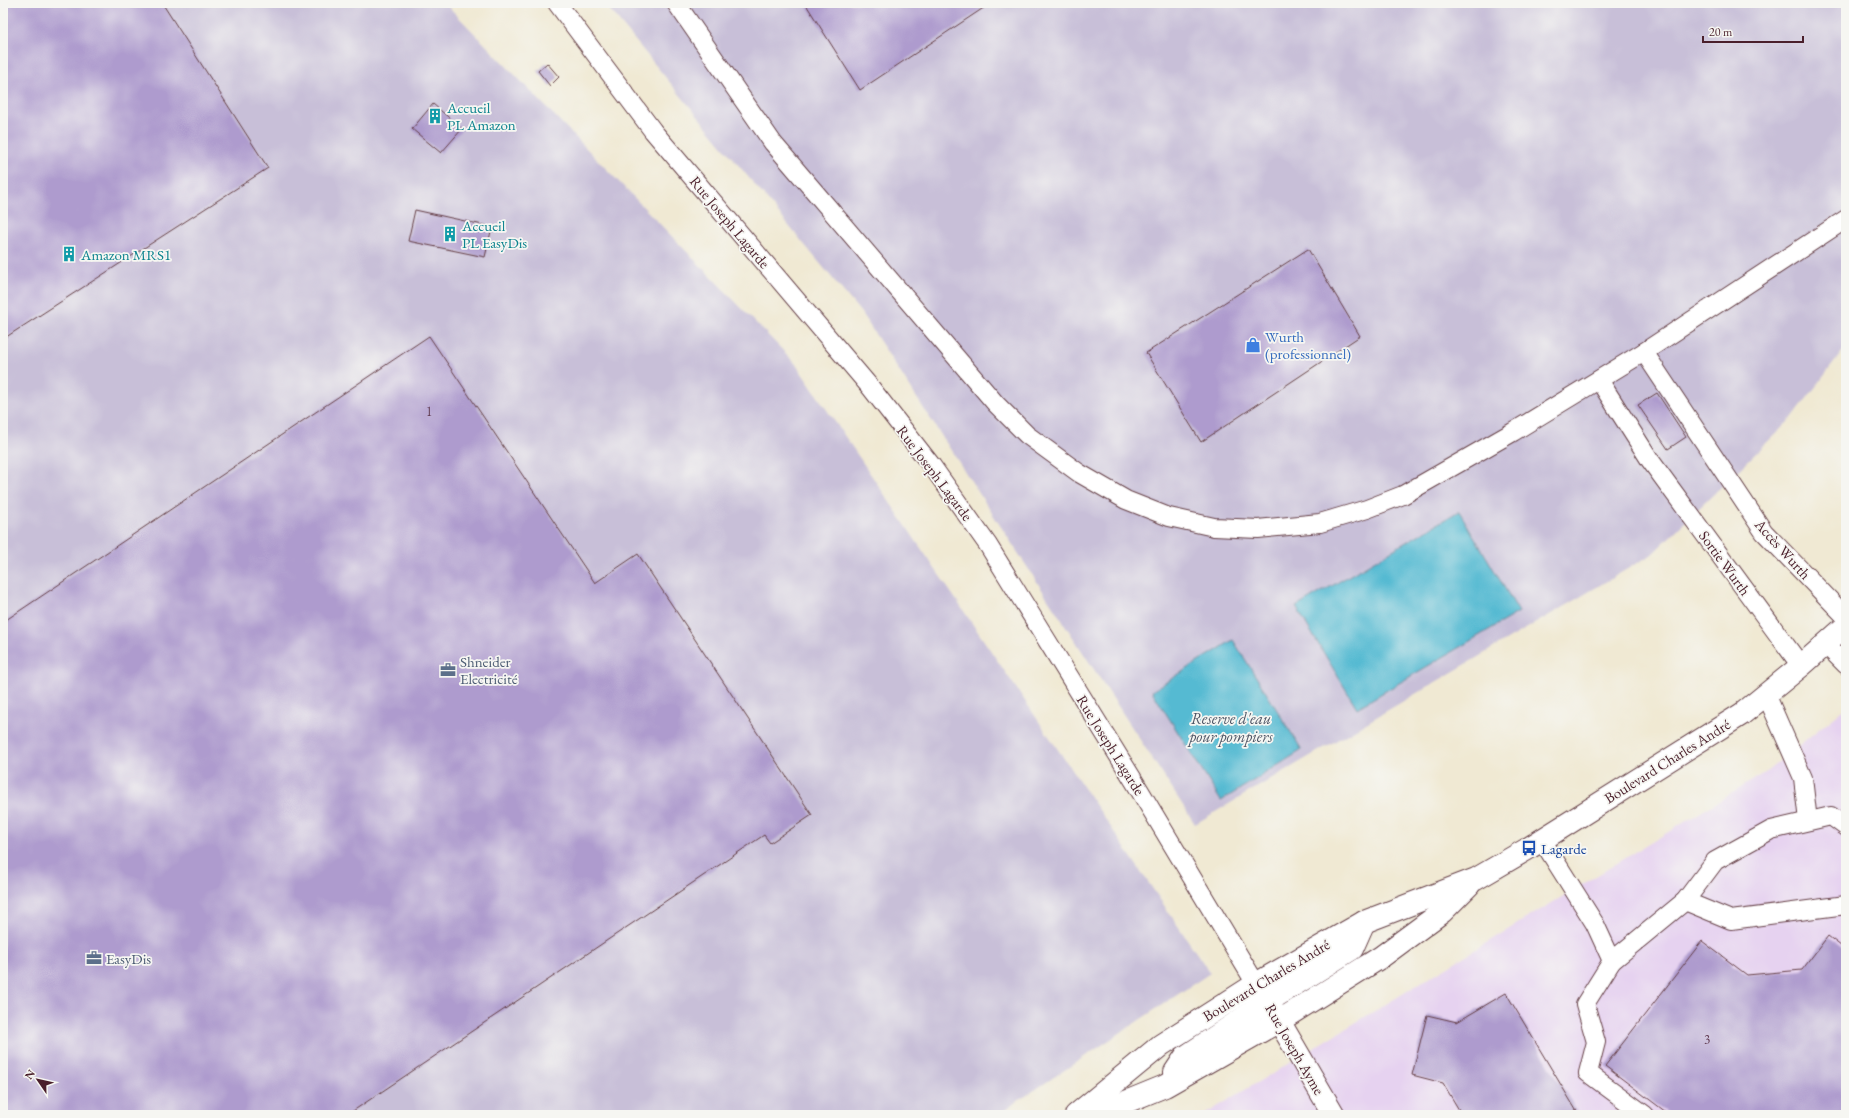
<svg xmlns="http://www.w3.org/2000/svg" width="1849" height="1118" font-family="'EB Garamond',serif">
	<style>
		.built { fill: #e6d2f0 }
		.industrial { fill: #c8bfd8 }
		.water { fill: #54bad2; stroke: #4f6c7e }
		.building { fill: #ae9bce }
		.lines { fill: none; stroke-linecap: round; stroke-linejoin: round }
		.service-casing { stroke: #633d44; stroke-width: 20 }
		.minor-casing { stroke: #633d44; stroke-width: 24 }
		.service { stroke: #fff; stroke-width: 18 }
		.minor { stroke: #fff; stroke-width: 22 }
		.labels { text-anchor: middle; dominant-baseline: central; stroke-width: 3.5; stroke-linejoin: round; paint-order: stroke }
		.number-label { font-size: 13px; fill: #633e54 }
		.culture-label { font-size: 15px; fill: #0d838f; stroke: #f6f6f2; text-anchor: start }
		.street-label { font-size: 15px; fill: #4a1f2b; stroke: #f6f6f2 }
		.shop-label { font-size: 15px; fill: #366cbe; stroke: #f6f6f2; text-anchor: start }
		.service-label { font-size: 15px; fill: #4e5e75; stroke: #f6f6f2; text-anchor: start }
		.transit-label { font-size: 15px; fill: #164399; stroke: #f6f6f2; text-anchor: start }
		.water-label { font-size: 16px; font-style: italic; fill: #4e5565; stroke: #f6f6f2 }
	</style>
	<rect width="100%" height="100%" fill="#f6f6f2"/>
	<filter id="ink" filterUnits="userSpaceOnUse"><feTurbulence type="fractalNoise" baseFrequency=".025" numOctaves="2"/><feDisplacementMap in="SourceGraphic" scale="8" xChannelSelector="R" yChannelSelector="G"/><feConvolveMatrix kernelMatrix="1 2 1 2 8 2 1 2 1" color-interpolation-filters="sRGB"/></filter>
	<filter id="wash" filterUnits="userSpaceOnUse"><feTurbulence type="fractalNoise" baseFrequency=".012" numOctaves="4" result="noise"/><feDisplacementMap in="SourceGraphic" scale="16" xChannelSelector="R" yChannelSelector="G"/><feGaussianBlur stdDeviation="0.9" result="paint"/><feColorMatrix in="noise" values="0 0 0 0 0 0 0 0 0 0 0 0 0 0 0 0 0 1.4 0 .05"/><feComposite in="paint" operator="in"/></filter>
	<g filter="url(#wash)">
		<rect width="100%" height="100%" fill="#f0e9d3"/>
		<polygon class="built" points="1846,707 1846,1115 1204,1115 1765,773"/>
		<g class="industrial">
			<polygon points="3,3 445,3 795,363 1210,973 997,1115 3,1115"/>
			<polygon points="604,3 1846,3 1846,347 1792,418 1651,555 1195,824 862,314"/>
		</g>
		<g class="water">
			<polygon points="1459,511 1519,612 1357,708 1296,607"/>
			<polygon points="1233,640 1302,750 1221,801 1152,691"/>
		</g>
		<g id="blocks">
			<g class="building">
				<polygon points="3,3 162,3 268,168 3,339"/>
				<polygon points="805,3 991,3 860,90"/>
				<polygon points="547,63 559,77 550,86 538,71"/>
				<polygon points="433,104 462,129 441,153 412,129"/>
				<polygon points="415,210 492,227 485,257 408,241"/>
				<polygon points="1308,249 1360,336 1201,442 1146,353"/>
				<polygon points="429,336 595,583 638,554 812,815 770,843 764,835 347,1115 3,1115 3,622"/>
				<polygon points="1657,393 1686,437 1668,449 1638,405"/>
				<polygon points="1828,936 1846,950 1846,1115 1670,1115 1605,1066 1702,941 1747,975 1802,970"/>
				<polygon points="1506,993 1579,1115 1462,1115 1443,1083 1412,1075 1427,1015 1457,1022"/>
			</g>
		</g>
	</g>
	<g filter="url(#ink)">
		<use href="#blocks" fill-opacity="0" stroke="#633d44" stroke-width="1"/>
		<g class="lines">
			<defs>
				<g id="service">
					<polyline points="557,3 653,131 871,388 932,466 988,545 1134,781 1256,984"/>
					<polyline points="676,3 773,143 996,404 1027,435 1079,473 1126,500 1169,517 1214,527 1258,529 1320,523 1367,509 1403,495 1513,432 1644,352 1846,219"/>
					<polyline points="1644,352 1764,532 1846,617"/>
					<polyline points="1599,380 1650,460 1801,666"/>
					<polyline points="1825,644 1846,665"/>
					<polyline points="1766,694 1803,778 1808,821"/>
					<polyline points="1542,840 1595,924 1612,961 1685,901 1715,861 1771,830 1831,816 1846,827"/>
					<polyline points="1685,901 1731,920 1846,905"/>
					<polyline points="1612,961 1585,1004 1596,1042 1588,1073 1645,1115"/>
				</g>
				<g id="minor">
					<polyline points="1272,1009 1334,1115"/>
					<polyline points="1175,1072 1185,1057 1267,1002 1352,949 1364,922"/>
					<polyline points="1076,1115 1161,1045 1256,984 1364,922 1476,879 1529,848 1742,714 1801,666 1846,626"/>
					<polyline points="1094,1115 1165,1086 1279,1021 1381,957 1442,912 1469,885"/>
				</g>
			</defs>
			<use href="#service" class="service-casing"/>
			<use href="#minor" class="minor-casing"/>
			<use href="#service" class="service"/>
			<use href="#minor" class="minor"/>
		</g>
	</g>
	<defs>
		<symbol id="building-bare" viewBox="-9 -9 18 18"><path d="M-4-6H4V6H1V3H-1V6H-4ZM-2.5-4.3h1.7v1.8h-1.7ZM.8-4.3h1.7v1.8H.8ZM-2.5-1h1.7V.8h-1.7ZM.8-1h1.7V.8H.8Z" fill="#0f9aa8" stroke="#f6f6f2" stroke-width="2.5" paint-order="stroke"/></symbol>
		<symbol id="shop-bare" viewBox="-9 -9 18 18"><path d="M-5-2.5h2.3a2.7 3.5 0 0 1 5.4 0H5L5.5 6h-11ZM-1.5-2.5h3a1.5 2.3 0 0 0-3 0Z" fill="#3f7fe0" stroke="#f6f6f2" stroke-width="2.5" paint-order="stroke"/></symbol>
		<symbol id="office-bare" viewBox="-9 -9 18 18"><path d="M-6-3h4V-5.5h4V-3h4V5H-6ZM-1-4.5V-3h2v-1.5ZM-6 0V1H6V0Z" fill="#5c6f8a" stroke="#f6f6f2" stroke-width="2.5" paint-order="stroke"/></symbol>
		<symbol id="bus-bare" viewBox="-9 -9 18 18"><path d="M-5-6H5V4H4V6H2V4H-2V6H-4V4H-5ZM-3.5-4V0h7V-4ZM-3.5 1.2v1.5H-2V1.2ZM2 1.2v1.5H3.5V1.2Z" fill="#1a4fb4" stroke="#f6f6f2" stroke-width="2.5" paint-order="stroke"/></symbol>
	</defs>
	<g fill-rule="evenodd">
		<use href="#building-bare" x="424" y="105" width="22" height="22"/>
		<use href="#building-bare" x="439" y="223" width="22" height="22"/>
		<use href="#building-bare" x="58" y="243" width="22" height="22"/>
		<use href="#shop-bare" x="1242" y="334" width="22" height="22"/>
		<use href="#office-bare" x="437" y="659" width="22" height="22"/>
		<use href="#bus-bare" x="1518" y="837" width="22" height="22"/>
		<use href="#office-bare" x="83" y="947" width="22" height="22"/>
	</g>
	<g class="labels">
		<g class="number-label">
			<text x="429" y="411">1</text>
			<text x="1707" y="1039">3</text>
		</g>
		<g class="culture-label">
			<text x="447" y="107">Accueil<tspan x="447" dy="17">PL Amazon</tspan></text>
			<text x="462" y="225">Accueil<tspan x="462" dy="17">PL EasyDis</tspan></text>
			<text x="81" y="254">Amazon MRS1</text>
		</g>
		<g class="street-label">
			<text transform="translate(730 222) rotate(50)">Rue Joseph Lagarde</text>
			<text transform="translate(935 473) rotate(53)">Rue Joseph Lagarde</text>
			<text transform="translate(1783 549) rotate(48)">Accès Wurth</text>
			<text transform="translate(1725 563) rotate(54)">Sortie Wurth</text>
			<text transform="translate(1111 745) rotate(58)">Rue Joseph Lagarde</text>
			<text transform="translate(1667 761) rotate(-32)">Boulevard Charles André</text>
			<text transform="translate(1266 980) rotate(-31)">Boulevard Charles André</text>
			<text transform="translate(1295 1049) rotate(60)">Rue Joseph Ayme</text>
		</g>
		<g class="shop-label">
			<text x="1265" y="336">Wurth<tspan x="1265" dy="17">(professionnel)</tspan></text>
		</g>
		<g class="service-label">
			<text x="460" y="661">Shneider<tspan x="460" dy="17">Electricité</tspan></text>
			<text x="106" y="958">EasyDis</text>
		</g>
		<g class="transit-label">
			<text x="1541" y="848">Lagarde</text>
		</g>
		<g class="water-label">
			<text x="1231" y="718">Reserve d'eau<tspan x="1231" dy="18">pour pompiers</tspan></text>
		</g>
	</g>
	<rect width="1849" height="1118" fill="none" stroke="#f6f6f2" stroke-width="16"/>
	<g transform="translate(38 1080) rotate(304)" stroke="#f6f6f2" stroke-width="3" paint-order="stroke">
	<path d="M0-3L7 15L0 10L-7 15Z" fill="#4a1f2b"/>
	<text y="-6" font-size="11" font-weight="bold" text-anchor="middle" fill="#4a1f2b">N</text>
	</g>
	<path d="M1703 36v6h100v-6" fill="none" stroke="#4a1f2b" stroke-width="2"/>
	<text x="1709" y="36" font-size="12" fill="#4a1f2b" stroke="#f6f6f2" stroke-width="3" paint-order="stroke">20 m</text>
</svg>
